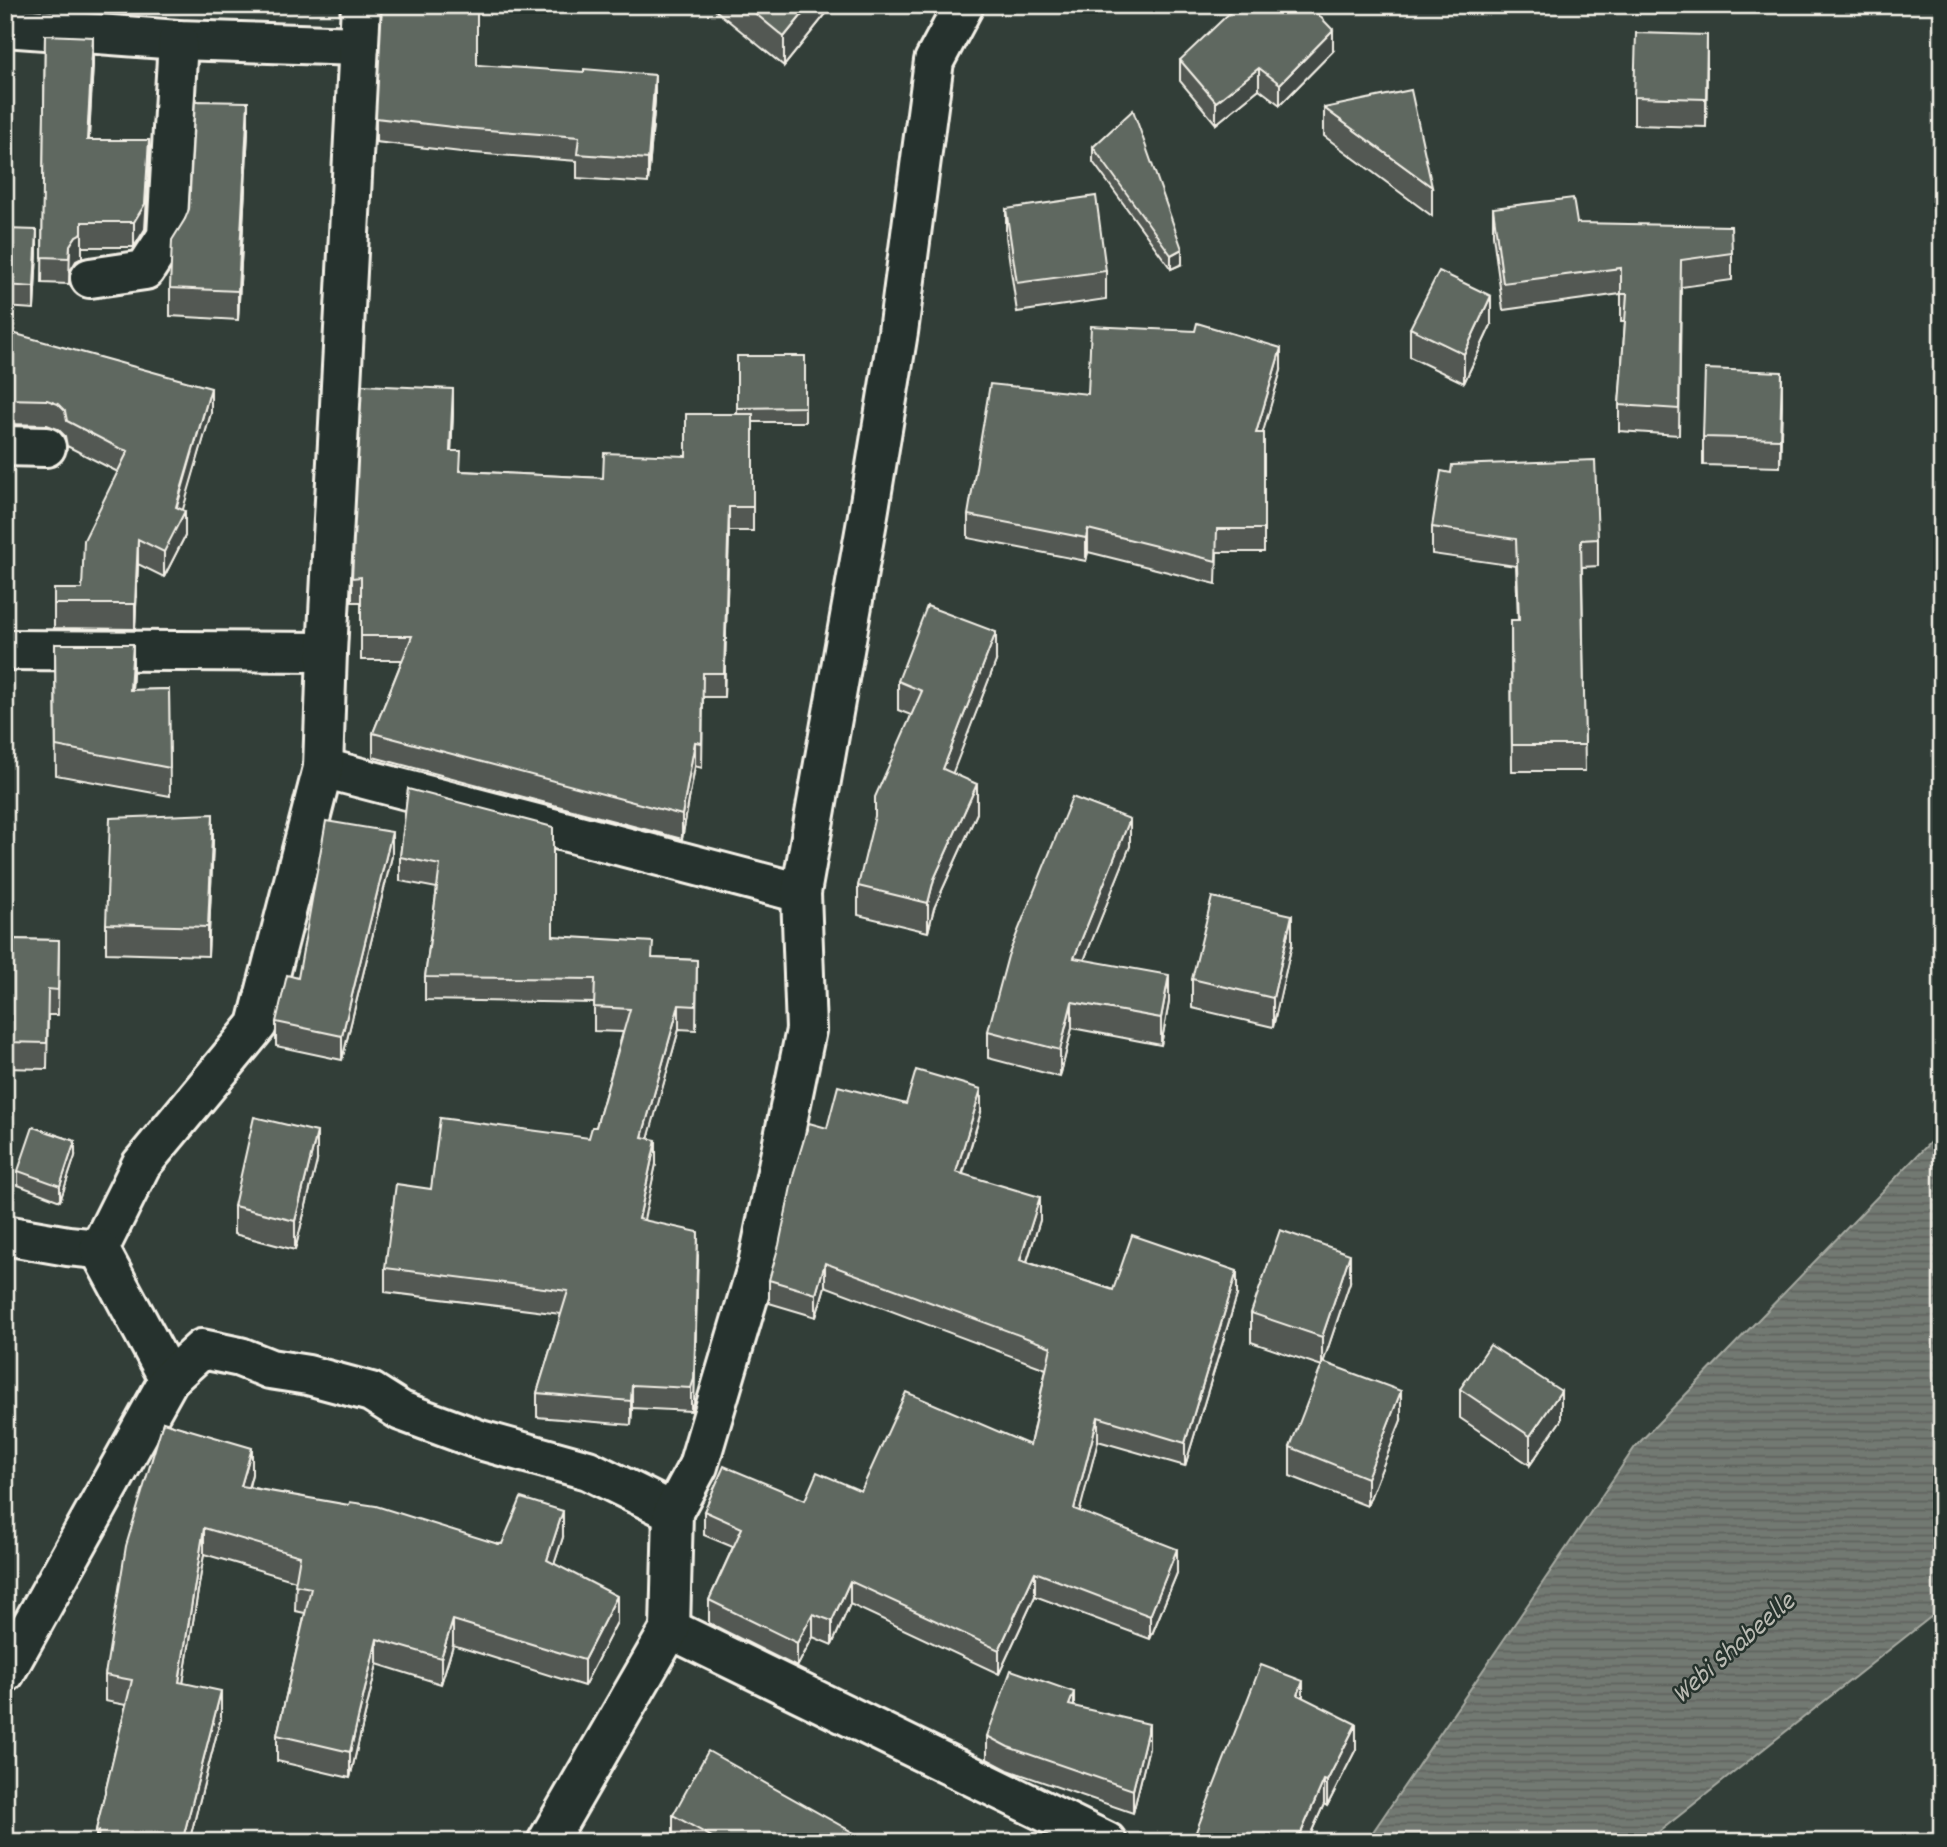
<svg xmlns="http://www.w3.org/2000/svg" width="1947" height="1847" font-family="Dekko,sans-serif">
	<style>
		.water { fill: url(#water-rules); stroke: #a6a9a1; stroke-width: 2 }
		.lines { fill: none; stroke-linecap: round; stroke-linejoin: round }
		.minor-casing { stroke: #f4f1e8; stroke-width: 44 }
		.minor { stroke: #26332d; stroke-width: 38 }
		.wall { fill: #525953; stroke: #f4f1e8; stroke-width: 2 }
		.shaded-wall { fill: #424944; stroke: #f4f1e8; stroke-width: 2 }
		.building { fill: #5f6861; stroke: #f4f1e8; stroke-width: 2 }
		.labels { text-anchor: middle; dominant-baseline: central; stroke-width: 5; stroke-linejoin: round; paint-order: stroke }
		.water-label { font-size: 28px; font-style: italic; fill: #babbb3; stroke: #26332d }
	</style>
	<defs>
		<pattern id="water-rules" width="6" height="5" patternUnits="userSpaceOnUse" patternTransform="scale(1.75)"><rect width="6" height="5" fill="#727972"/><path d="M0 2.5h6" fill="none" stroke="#60635e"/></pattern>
	</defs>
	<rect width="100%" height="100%" fill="#323e38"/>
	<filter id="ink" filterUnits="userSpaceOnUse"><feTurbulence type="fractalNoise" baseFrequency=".0143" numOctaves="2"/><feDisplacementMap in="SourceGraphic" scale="14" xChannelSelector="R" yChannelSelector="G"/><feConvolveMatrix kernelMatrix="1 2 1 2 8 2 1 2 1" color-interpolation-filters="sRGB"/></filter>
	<g filter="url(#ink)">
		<polygon class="water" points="1942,1130 1942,1608 1646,1842 1366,1842 1635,1447"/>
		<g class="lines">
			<defs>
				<g id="minor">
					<polyline points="5,27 178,40 359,46"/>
					<polyline points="90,278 145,270 167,236 178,40"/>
					<polyline points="5,446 46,447"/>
					<polyline points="5,650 327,652"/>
					<polyline points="323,768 801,893"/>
					<polyline points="5,1235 68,1246 99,1249"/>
					<polyline points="99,1249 141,1165 257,1025 323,768 327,652 361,5"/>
					<polyline points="99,1249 169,1379"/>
					<polyline points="670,1629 1107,1842"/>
					<polyline points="5,1673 169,1379 202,1349 240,1357 270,1369 308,1375 371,1392 401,1411 480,1440 588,1470 673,1512"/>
					<polyline points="547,1842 670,1629 673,1512 698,1466 758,1264 806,1030 801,893 867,521 898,332 934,61 964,5"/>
				</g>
			</defs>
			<use href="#minor" class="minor-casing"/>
			<use href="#minor" class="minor"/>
		</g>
		<g class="wall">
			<polygon points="709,5 833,5 784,66"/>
			<rect x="1421" y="5" width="124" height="2"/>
			<polygon points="45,35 93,63 89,140 149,165 145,229 134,247 82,247 82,258 76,261 70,271 69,284 42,283"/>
			<polygon points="1333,51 1280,105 1259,89 1216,124 1180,81 1180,60"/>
			<polygon points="1707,64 1706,127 1634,125 1634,97"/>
			<polygon points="477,65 655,99 648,183 577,178 577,161 461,152 376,142 376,118"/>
			<polygon points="1324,108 1432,187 1432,216 1324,136"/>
			<polygon points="248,131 238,320 170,316 170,288 185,219"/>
			<polygon points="1093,147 1182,264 1171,269 1093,162"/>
			<polygon points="1493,208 1732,253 1732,280 1681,287 1679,435 1619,431 1619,405 1625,321 1621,321 1621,294 1503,310 1493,235"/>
			<polygon points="1006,209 1106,271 1106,299 1017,312 1006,237"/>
			<polygon points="5,229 37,252 34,309 5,307"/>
			<polygon points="1491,325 1464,383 1410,357 1410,328"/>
			<polygon points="5,331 211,413 182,510 185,536 164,577 138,564 135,629 54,628 54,589 82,589 118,472 67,446 65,436 58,429 47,425 5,424"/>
			<polygon points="737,356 805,356 805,422 753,422 753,531 729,531 724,697 703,697 702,768 695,766 682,839 373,757 373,733 402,660 361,660 361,602 352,602 352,578 453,413 451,451 461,471 603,478 686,456 737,414"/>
			<polygon points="1281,370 1262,433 1264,433 1264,552 1217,552 1216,584 1088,552 1086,561 968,538 968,515 1088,394"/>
			<polygon points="1782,401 1780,467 1703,465 1703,437"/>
			<polygon points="1432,527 1598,539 1598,566 1582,567 1585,771 1512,771 1511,620 1518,620 1516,566 1432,554"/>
			<polygon points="55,644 133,673 132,690 169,689 170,796 56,775"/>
			<polygon points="996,661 952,773 977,813 934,908 928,932 858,915 858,886 911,715 898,710 898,681"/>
			<polygon points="408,789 553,936 653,958 697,960 696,1030 679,1029 648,1138 656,1164 643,1220 698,1255 694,1403 691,1411 632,1408 631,1425 537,1417 537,1393 561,1314 385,1292 385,1268 431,1189 589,1138 596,1127 623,1032 594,1031 594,1003 425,1000 425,977 437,888 400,881 400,857"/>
			<polygon points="213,842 208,956 106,953 106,924"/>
			<polygon points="1130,846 1084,960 1169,1002 1161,1045 1072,1028 1060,1077 988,1058 988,1031"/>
			<polygon points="392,856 342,1060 276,1046 276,1022 298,978"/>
			<polygon points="5,939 59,940 58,1015 48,1015 47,1069 5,1068"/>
			<polygon points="1292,944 1273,1027 1192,1008 1192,979"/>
			<polygon points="906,1104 981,1112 963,1174 1040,1220 1027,1262 1113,1290 1237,1295 1185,1466 1098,1441 1079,1511 1177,1573 1150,1639 1035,1596 999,1674 850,1604 832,1645 813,1637 797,1667 709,1623 709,1600 733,1547 704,1535 704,1511 805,1500 861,1491 1030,1445 1046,1369 825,1286 816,1317 769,1303 769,1280"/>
			<polygon points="75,1156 60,1201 18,1185 18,1171"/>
			<polygon points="317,1161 295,1250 234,1234 234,1206"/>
			<polygon points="1350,1282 1322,1366 1251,1342 1251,1313"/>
			<polygon points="1460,1389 1561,1420 1530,1465 1460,1418"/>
			<polygon points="1401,1420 1367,1506 1290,1476 1290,1447"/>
			<polygon points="163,1422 252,1474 249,1487 498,1544 563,1537 554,1564 617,1622 584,1686 453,1645 441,1684 377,1664 350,1778 277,1761 277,1735 305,1613 295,1611 296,1581 204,1554 183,1683 221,1717 189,1842 96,1842 96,1830 126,1705 105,1701 105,1675"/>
			<polygon points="1303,1698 1356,1749 1327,1806 1324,1804 1307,1842 1192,1842"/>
			<polygon points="1074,1706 1149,1747 1133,1813 1008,1770 987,1759 987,1736"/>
			<polygon points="673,1815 870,1842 673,1842"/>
		</g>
		<g class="shaded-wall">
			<polygon points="810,5 833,5 784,66 784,37"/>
			<polygon points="1333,30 1333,51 1280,105 1280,84"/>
			<polygon points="1707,35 1707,64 1706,127 1706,99"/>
			<polygon points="93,37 93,63 87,165 87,140"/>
			<polygon points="1259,68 1259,89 1216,124 1216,102"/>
			<polygon points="655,75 655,99 648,183 648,159"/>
			<polygon points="248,102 248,131 238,320 238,291"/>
			<polygon points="149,140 149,165 145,229 134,247 134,222"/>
			<polygon points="82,222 82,258 76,261 70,271 69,284 70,245 76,236"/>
			<polygon points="37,230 37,252 34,309 34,287"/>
			<polygon points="1182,249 1182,264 1171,269 1171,255"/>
			<polygon points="1491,296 1491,325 1464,383 1464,354"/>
			<polygon points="1281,348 1281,370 1256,456 1256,433"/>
			<polygon points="1782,372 1782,401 1780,467 1780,439"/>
			<polygon points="211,388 211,413 179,523 185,511 185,536 164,577 164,552"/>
			<polygon points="453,389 453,413 450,475 450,451"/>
			<polygon points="729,507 729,531 724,697 724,673"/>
			<polygon points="1088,529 1088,552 1086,561 1086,538"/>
			<polygon points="138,539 138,564 135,629 135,604"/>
			<polygon points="996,632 996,661 943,798 943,769"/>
			<polygon points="133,644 133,673 130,719 130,690"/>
			<polygon points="695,742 695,766 682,839 682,815"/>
			<polygon points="977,784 977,813 934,908 928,932 928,903 934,879"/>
			<polygon points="213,814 213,842 208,956 208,927"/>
			<polygon points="1130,819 1130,846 1074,985 1074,958"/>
			<polygon points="392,832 392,856 342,1060 342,1036"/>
			<polygon points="1292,915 1292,944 1273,1027 1273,998"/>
			<polygon points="1169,975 1169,1002 1161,1045 1161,1018"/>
			<polygon points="1072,1002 1072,1028 1060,1077 1060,1050"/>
			<polygon points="679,1005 679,1029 642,1161 642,1137"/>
			<polygon points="981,1089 981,1112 956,1195 956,1172"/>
			<polygon points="317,1132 317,1161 295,1250 295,1221"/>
			<polygon points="656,1140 656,1164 639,1243 639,1219"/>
			<polygon points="75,1141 75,1156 60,1201 60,1186"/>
			<polygon points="1040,1197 1040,1220 1020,1283 1020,1260"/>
			<polygon points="698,1232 694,1403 691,1411 691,1388"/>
			<polygon points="1350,1254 1350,1282 1322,1366 1322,1337"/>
			<polygon points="825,1263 825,1286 816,1317 816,1294"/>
			<polygon points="1237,1271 1237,1295 1185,1466 1185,1443"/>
			<polygon points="632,1385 632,1408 631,1425 631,1401"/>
			<polygon points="1401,1391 1401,1420 1367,1506 1367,1478"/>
			<polygon points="1561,1391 1561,1420 1530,1465 1530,1436"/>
			<polygon points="1098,1417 1098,1441 1074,1533 1074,1509"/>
			<polygon points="252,1448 252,1474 241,1512 241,1486"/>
			<polygon points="563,1511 563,1537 547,1586 547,1560"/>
			<polygon points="204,1528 204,1554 179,1708 179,1682"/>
			<polygon points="1177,1549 1177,1573 1150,1639 1150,1616"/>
			<polygon points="1035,1572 1035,1596 999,1674 999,1650"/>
			<polygon points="850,1581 850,1604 832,1645 832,1621"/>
			<polygon points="617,1596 617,1622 584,1686 584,1660"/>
			<polygon points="813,1614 813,1637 797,1667 797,1643"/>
			<polygon points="453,1620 453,1645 441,1684 441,1658"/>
			<polygon points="377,1639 377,1664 350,1778 350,1752"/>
			<polygon points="1303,1681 1303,1705 1298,1695"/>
			<polygon points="221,1691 221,1717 189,1842 182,1842"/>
			<polygon points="1074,1692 1074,1715 1069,1705"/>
			<polygon points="1149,1724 1149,1747 1133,1813 1133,1790"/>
			<polygon points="1356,1724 1356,1749 1327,1806 1327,1781"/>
			<polygon points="1324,1780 1324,1804 1307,1842 1297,1842"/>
		</g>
		<g class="building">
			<polygon points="382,5 477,5 477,65 584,72 584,69 655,75 648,159 577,154 579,137 461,128 376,118"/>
			<polygon points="745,5 810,5 784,37"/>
			<polygon points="1238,5 1309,5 1333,30 1280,84 1259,68 1216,102 1180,60"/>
			<polygon points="1636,33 1707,35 1706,99 1634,97"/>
			<polygon points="45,35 93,37 87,140 149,140 145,204 134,222 82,222 82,233 76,236 70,245 69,258 42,257"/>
			<polygon points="1411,90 1432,187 1324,108"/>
			<polygon points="195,101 248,102 238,291 170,288 172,240 185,219 189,209"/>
			<polygon points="1133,110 1182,249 1171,255 1093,147"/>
			<polygon points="1096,196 1106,271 1017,283 1006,209"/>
			<polygon points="1573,198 1577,223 1731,226 1732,253 1681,260 1679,409 1619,405 1627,294 1621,294 1621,268 1503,283 1493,208"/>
			<polygon points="5,229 37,230 34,287 5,285"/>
			<polygon points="1439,271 1491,296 1464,354 1410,328"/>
			<polygon points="1197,323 1281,348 1256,433 1264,433 1264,529 1217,529 1216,561 1088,529 1086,538 968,515 990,384 1088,394 1091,326 1195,331"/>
			<polygon points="5,331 211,388 176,507 185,511 164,552 138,539 135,604 54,604 54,589 82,589 84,540 128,451 119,448 67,421 65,411 58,404 47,400 5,399"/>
			<polygon points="737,356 805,356 805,407 737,408"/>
			<polygon points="1705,369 1782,372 1780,439 1703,437"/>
			<polygon points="362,385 453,389 450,451 461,451 460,471 603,478 604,453 686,456 686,414 753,414 753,507 729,507 724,673 703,673 702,743 695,742 682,815 373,733 412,636 361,636 361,577 352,578"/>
			<polygon points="1595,460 1598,539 1581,540 1585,745 1512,745 1511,620 1519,620 1516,539 1432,527 1441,471 1451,473 1452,465"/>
			<polygon points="927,606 996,632 943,769 977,784 934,879 928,903 858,886 875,816 875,797 922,691 898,681"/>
			<polygon points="55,644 133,644 130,690 169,689 170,768 56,746"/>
			<polygon points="408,789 553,827 553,936 653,942 652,958 697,960 696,1006 679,1005 642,1137 656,1140 639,1219 698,1232 694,1379 691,1388 632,1385 631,1401 537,1393 568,1291 385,1268 396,1184 431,1189 440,1118 589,1138 592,1127 596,1127 630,1009 594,1007 595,979 425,977 440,865 400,857"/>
			<polygon points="1072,797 1130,819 1074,958 1169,975 1161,1018 1072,1002 1060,1050 988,1031 1008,956"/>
			<polygon points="213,814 208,927 106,924 110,818"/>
			<polygon points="326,821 392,832 342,1036 276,1022 287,975 298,978"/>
			<polygon points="1212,897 1292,915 1273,998 1192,979"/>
			<polygon points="5,939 59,940 58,990 48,989 47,1043 5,1042"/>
			<polygon points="916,1070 981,1089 956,1172 1040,1197 1020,1260 1113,1290 1132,1235 1237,1271 1185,1443 1098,1417 1074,1509 1177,1549 1150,1616 1035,1572 999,1650 850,1581 832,1621 813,1614 797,1643 709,1600 742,1528 704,1511 724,1466 805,1500 817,1472 861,1491 906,1392 1030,1445 1051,1347 825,1263 816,1294 769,1280 779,1245 794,1172 809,1123 827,1128 838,1086 906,1104"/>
			<polygon points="254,1117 317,1132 295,1221 234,1206"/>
			<polygon points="33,1127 75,1141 60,1186 18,1171"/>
			<polygon points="1280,1230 1350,1254 1322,1337 1251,1313"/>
			<polygon points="1490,1345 1561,1391 1530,1436 1460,1389"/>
			<polygon points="1323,1362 1401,1391 1367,1478 1290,1447"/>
			<polygon points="163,1422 252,1448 241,1486 349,1505 350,1502 376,1506 498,1544 502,1544 521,1498 563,1511 547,1560 617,1596 584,1660 453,1620 441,1658 377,1639 350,1752 277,1735 311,1588 295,1585 300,1556 204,1528 179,1682 221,1691 182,1842 97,1842 99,1831 96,1830 132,1680 105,1675 126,1546"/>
			<polygon points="1261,1665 1303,1681 1298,1695 1356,1724 1327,1781 1324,1780 1297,1842 1192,1842"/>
			<polygon points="1011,1670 1074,1692 1069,1705 1149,1724 1133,1790 1008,1747 987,1736"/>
			<polygon points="708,1751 870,1842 721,1842 673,1815"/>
		</g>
	</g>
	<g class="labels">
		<g class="water-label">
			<text transform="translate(1735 1650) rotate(-41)">Webi Shabeelle</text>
		</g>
	</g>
	<rect width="1947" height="1847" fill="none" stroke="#26332d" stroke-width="28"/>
	<rect x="14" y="14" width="1919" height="1819" fill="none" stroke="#f4f1e8" stroke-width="2.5" filter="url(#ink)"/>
</svg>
